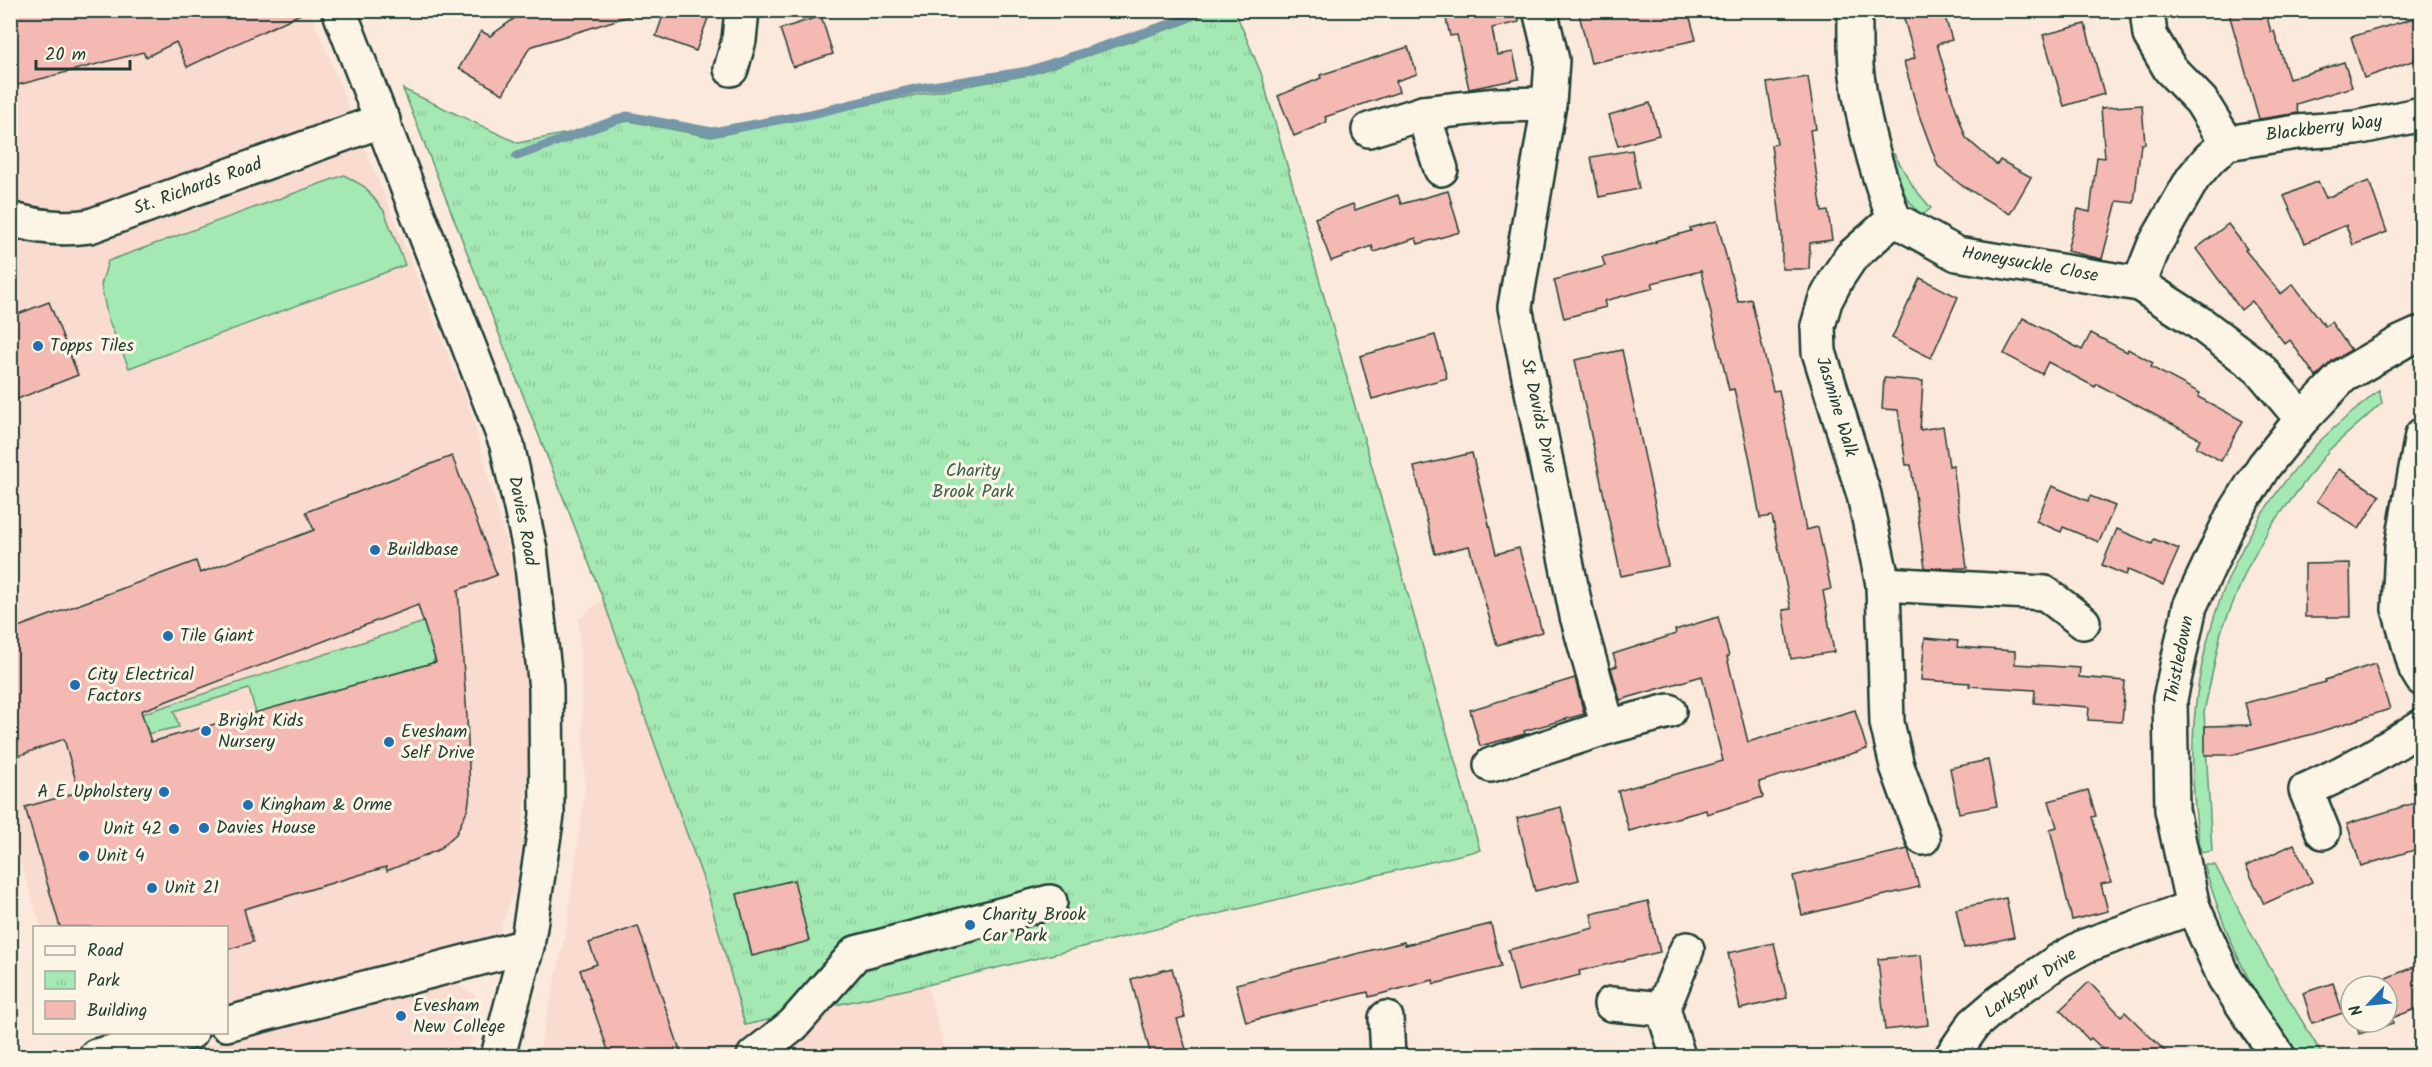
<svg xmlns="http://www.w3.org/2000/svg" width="2432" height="1067" font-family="Kalam,sans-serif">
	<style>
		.built { fill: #f9dbcf }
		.grass { fill: #a4e9b4; stroke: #629374; stroke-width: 1.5 }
		.park { fill: url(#park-tufts); stroke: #629374; stroke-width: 1.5 }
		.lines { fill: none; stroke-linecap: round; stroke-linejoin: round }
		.stream { stroke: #7597a9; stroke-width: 9 }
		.building { fill: #f5b9b3; stroke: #1f3d34; stroke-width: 1.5; fill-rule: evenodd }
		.street-casing { stroke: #1f3d34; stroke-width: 38 }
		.secondary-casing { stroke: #1f3d34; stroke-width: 38 }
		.street { stroke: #fcf5e5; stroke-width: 33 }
		.secondary { stroke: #fcf5e5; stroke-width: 33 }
		.poi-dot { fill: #1f6fb2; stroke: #fcf5e5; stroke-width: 2 }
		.labels { text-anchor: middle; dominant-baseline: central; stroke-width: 6; stroke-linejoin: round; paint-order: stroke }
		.street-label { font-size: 18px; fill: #1f3d34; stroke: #fcf5e5 }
		.poi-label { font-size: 18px; fill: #1f3d34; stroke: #fcf5e5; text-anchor: start }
		.park-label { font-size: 18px; fill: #3a5f4e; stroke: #fcf5e5 }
	</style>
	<defs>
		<pattern id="park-tufts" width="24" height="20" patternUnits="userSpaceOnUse" patternTransform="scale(1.5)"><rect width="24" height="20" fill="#a4e9b4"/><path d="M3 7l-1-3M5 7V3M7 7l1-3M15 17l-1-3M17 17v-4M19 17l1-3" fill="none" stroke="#8dc99b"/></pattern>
	</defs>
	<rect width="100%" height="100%" fill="#fbe9db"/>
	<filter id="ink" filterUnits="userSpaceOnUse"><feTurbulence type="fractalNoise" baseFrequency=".0167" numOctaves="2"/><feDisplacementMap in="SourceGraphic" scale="12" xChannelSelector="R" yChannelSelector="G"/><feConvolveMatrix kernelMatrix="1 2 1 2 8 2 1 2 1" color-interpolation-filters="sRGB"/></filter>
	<g filter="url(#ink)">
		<g class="built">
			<polygon points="10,11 310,11 470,409 512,564 525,660 528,758 519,877 498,935 227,1005 226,928 41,927 10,828"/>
			<polygon points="603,599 707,890 745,1024 927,985 947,1056 538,1056 566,933 585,789 579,619"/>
			<polygon points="454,984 475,995 475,1028 466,1056 164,1056"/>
		</g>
		<g class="grass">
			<path d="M1894 154 1914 188 1931 208 1922 216C1906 199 1893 179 1886 157Z"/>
			<polygon points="344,175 365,187 384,211 405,265 129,368 108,319 101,285 108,261"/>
			<path d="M2379 390 2382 403 2329 450 2269 529 2247 569 2221 632 2204 712 2212 851 2201 853C2175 702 2210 557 2317 444 2336 424 2359 408 2379 390Z"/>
			<polygon points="424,622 435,658 432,663 256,713 249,689 174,711 179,727 142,735 111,724"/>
			<path d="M2204 865H2215L2263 956 2323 1056H2301C2253 1004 2224 932 2204 865Z"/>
		</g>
		<polygon class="park" points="1212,11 1235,11 1261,73 1480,850 927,985 745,1025 707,890 603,599 403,89 518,143 629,121 711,137 920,94 1029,75 1181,25"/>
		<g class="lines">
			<polyline class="stream" points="517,156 627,116 712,132 811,114 919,88 1028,71 1179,21 1202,10"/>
		</g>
		<g class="building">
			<polygon points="10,10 309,10 187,67 176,42 146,57 143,52 10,87"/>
			<polygon points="526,10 628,10 629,16 530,47 503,94 459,68 481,31 490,36"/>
			<polygon points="665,10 711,10 696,51 656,36"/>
			<polygon points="1444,10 1518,10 1519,22 1492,28 1497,55 1513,52 1519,79 1469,89 1457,35 1450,36"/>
			<polygon points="1578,10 1688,10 1696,40 1591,63"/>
			<polygon points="1920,10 1943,10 1952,40 1937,44 1949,86 1948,86 1966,138 1997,165 2000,160 2031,177 2010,214 1961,185 1938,166 1919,115 1904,62 1915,58 1903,15"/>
			<polygon points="2228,10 2265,10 2271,32 2274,31 2289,79 2344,62 2352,87 2296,104 2298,113 2259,119"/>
			<polygon points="821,16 833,54 793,67 780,29"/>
			<polygon points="2421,16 2421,58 2364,78 2351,37"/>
			<polygon points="2085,24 2104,94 2064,106 2043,35"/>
			<polygon points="1408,47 1417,74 1396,81 1399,92 1325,117 1327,122 1294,136 1278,96 1321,78 1320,75"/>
			<polygon points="1808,77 1816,129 1810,130 1822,212 1828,211 1832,240 1810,243 1809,269 1782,269 1782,235 1771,145 1777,144 1767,83"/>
			<polygon points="1650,103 1659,135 1618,146 1609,115"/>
			<polygon points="2142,105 2145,144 2141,144 2134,203 2117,201 2102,259 2067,251 2078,209 2090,212 2097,157 2105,158 2101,108"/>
			<polygon points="1632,150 1639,189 1599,197 1591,157"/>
			<polygon points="2318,181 2326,198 2369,181 2387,232 2353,245 2346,225 2305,243 2284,196"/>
			<polygon points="1448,191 1460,232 1418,244 1416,238 1374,252 1372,246 1331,261 1315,218 1353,204 1355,210 1398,195 1401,204"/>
			<polygon points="1717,221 1738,302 1751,299 1773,391 1779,390 1806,530 1818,527 1831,589 1823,591 1834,652 1791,659 1783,610 1791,609 1772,516 1760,518 1750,460 1734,389 1729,390 1701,271 1652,283 1654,288 1604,301 1606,307 1564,318 1554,280 1605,266 1602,257 1656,242 1655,241 1691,231 1690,228"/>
			<polygon points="2228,224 2247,249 2245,250 2281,294 2293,284 2325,326 2331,322 2351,350 2333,360 2316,377 2290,340 2285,344 2252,301 2241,310 2196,249"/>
			<polygon points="1920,278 1958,297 1931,358 1892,338"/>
			<polygon points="49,302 78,375 10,402 10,317"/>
			<polygon points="2023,318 2082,350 2091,333 2127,352 2128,349 2153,363 2151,367 2200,393 2198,397 2243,421 2221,461 2196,447 2200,439 2097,384 2095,387 2048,362 2042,374 2004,354"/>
			<polygon points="1435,335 1447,378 1372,399 1360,356"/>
			<polygon points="1622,350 1668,566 1621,576 1575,360"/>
			<polygon points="1884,378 1923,381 1920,430 1943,426 1949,466 1953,465 1967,568 1925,568 1911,465 1906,465 1898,410 1882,409"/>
			<polygon points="1472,453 1496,554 1519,548 1542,632 1497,645 1469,546 1435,554 1414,467"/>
			<path d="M452 456 497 575 458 590 467 717 470 793 468 808 456 834 438 850 387 871 386 867 244 909 253 942 226 950V927H60L25 807 79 792 64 739 10 759V630L196 561 200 573 314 530 306 512ZM418 605 436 662 151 742 141 711Z"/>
			<polygon points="2339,469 2380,496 2359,529 2317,501"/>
			<polygon points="2052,486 2088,501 2090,496 2115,506 2099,542 2063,527 2061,532 2036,521"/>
			<polygon points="2117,529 2152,544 2154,539 2179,549 2163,585 2128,570 2126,575 2102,565"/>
			<polygon points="2350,563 2351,617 2305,617 2305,564"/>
			<polygon points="1718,617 1729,656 1727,657 1748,742 1855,710 1867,749 1759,782 1763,797 1707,814 1706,810 1629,831 1618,791 1723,761 1702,676 1620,700 1611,668 1617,666 1613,654 1676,634 1675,630"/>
			<polygon points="1925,638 1958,641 1957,647 2015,651 2015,664 2080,668 2079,677 2125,681 2122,722 2088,720 2089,707 2034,703 2035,690 1969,686 1970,683 1921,680"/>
			<polygon points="2375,664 2390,709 2313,734 2231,755 2205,755 2205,726 2251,725 2245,703 2326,682 2325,680"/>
			<polygon points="1575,678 1584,714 1524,731 1525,734 1480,746 1470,710"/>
			<polygon points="1988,760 1997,806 1959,813 1950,768"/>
			<polygon points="2088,790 2096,816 2092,817 2111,882 2101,884 2108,911 2072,920 2050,829 2057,827 2049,801"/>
			<polygon points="2421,801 2421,848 2361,866 2347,824"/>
			<polygon points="1561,807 1579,880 1535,891 1517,818"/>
			<polygon points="2294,844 2312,882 2264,904 2246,866"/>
			<polygon points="1908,849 1919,887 1802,915 1793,876"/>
			<polygon points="794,880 809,941 752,956 737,894"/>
			<polygon points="2006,898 2014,937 1964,948 1956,909"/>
			<polygon points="1648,901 1660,952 1579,971 1580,975 1518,991 1508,950 1594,928 1591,914"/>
			<polygon points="1491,924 1501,967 1434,984 1433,980 1369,997 1368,992 1246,1022 1236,984 1404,942 1405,945"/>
			<polygon points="638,926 682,1056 610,1056 580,970 597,964 589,943"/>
			<polygon points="1774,943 1787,998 1740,1009 1728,953"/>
			<polygon points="1921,955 1928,1025 1885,1030 1878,959"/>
			<polygon points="2421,964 2421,1007 2392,1018 2393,1023 2359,1034 2356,1022 2387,1022 2387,986 2366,986"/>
			<polygon points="1172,968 1185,1017 1177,1019 1188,1056 1151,1056 1131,979"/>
			<polygon points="2089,982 2121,1016 2125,1012 2170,1056 2110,1056 2091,1038 2089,1040 2060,1010"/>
			<polygon points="2333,983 2343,1013 2312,1023 2303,993"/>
		</g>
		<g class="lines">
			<defs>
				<g id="street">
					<polyline points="1540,10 1552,60 1549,104 1515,307 1577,616 1608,727"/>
					<path d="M1855 10C1855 32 1854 54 1857 75 1863 125 1877 172 1894 219L1957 254 2139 284 2201 324 2259 368 2302 419"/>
					<polyline points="2147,10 2150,35 2170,69 2201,101 2227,143"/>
					<polyline points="731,69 739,40 742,10"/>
					<polyline points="1423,113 1441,169"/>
					<polyline points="1369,130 1423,113 1498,105 1549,104"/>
					<path d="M10 219C38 227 62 230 90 226L383 120"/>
					<polyline points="1894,219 1851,257 1837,278 1825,301 1818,326 1819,352 1864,495 1883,584 1887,723 1897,766 1923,838"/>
					<polyline points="2139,284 2154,246 2193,178 2209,159 2227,143 2297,132 2356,128 2422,114"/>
					<polyline points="2422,435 2402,547 2399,609 2416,669 2422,679"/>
					<polyline points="1883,584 2045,593 2083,622"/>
					<polyline points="1491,765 1608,727 1669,711"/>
					<path d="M2323 832 2306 790C2347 772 2385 751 2422 726"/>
					<polyline points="1611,1004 1663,1009 1678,1056"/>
					<polyline points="1663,1009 1687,949"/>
					<polyline points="1386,1018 1388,1056"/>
					<polyline points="226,1024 527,946"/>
					<polyline points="96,1056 191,1032"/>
					<polyline points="754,1056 793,1025 856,953 1050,902"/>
					<polyline points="1952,1056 1974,1024 2001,1001 2058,961 2085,946 2193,907"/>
					<polyline points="2278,1056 2225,979 2193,907 2172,810 2170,699 2190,606 2231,519 2264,466 2302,419 2343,376 2402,342 2422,333"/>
				</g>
				<polyline id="secondary" points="339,10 507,445 530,549 546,688 547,815 527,946 498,1056"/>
			</defs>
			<use href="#street" class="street-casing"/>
			<use href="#secondary" class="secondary-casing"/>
			<use href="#street" class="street"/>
			<use href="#secondary" class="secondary"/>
		</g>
	</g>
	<g class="poi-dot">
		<circle cx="38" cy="346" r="6"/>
		<circle cx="375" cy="550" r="6"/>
		<circle cx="168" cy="636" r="6"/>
		<circle cx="75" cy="685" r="6"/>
		<circle cx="206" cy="731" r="6"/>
		<circle cx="389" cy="742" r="6"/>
		<circle cx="164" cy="792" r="6"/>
		<circle cx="248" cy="805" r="6"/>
		<circle cx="204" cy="828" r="6"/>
		<circle cx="174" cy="829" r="6"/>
		<circle cx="84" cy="856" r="6"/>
		<circle cx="152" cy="888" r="6"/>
		<circle cx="970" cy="925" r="6"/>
		<circle cx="401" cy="1016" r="6"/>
	</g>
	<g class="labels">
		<g class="street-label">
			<text transform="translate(2324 129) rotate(-7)">Blackberry Way</text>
			<text transform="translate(198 187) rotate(-20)">St. Richards Road</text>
			<text transform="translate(2030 265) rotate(10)">Honeysuckle Close</text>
			<text transform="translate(1836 407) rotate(73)">Jasmine Walk</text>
			<text transform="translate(1538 416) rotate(78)">St Davids Drive</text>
			<text transform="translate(522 521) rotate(79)">Davies Road</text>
			<text transform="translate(2180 660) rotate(-79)">Thistledown</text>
			<text transform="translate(2031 984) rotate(-35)">Larkspur Drive</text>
		</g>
		<g class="poi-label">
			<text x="50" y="346">Topps Tiles</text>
			<text x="387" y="550">Buildbase</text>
			<text x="180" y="636">Tile Giant</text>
			<text x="87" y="675">City Electrical<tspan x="87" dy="21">Factors</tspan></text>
			<text x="218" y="721">Bright Kids<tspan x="218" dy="21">Nursery</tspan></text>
			<text x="401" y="732">Evesham<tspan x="401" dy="21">Self Drive</tspan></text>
			<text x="152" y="792" text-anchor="end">A E Upholstery</text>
			<text x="260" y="805">Kingham &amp; Orme</text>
			<text x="216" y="828">Davies House</text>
			<text x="162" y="829" text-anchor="end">Unit 42</text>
			<text x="96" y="856">Unit 4</text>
			<text x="164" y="888">Unit 21</text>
			<text x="982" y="915">Charity Brook<tspan x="982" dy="21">Car Park</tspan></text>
			<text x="413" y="1006">Evesham<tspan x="413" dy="21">New College</tspan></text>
		</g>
		<g class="park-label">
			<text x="973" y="471">Charity<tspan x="973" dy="21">Brook Park</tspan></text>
		</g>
	</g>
	<rect width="2432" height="1067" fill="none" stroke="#fcf5e5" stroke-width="36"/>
	<rect x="18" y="18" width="2396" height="1031" fill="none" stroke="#1f3d34" stroke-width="2" filter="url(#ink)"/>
	<rect x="33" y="926" width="195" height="108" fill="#fcf5e5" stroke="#a4ab9e" stroke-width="1.5"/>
	<rect x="45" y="946" width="30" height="9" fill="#fcf5e5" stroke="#a4ab9e" stroke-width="1.5"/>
	<text x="87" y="956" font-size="18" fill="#1f3d34">Road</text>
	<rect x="45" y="971" width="30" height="18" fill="url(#park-tufts)" stroke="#a4ab9e" stroke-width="1.5"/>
	<text x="87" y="986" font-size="18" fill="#1f3d34">Park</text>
	<rect x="45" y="1001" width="30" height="18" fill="#f5b9b3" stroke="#a4ab9e" stroke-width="1.5"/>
	<text x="87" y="1016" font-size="18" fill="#1f3d34">Building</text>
	<g transform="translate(2369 1004) rotate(244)"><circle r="28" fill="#fcf5e5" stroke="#a4ab9e" stroke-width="1.5"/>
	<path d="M0-4.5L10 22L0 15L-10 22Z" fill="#1f6fb2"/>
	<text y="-9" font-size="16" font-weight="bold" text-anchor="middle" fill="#1f3d34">N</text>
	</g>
	<path d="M36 60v9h94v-9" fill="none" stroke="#1f3d34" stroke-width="3"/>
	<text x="45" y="60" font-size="18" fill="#1f3d34" stroke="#fcf5e5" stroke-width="4.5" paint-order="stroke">20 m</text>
</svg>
